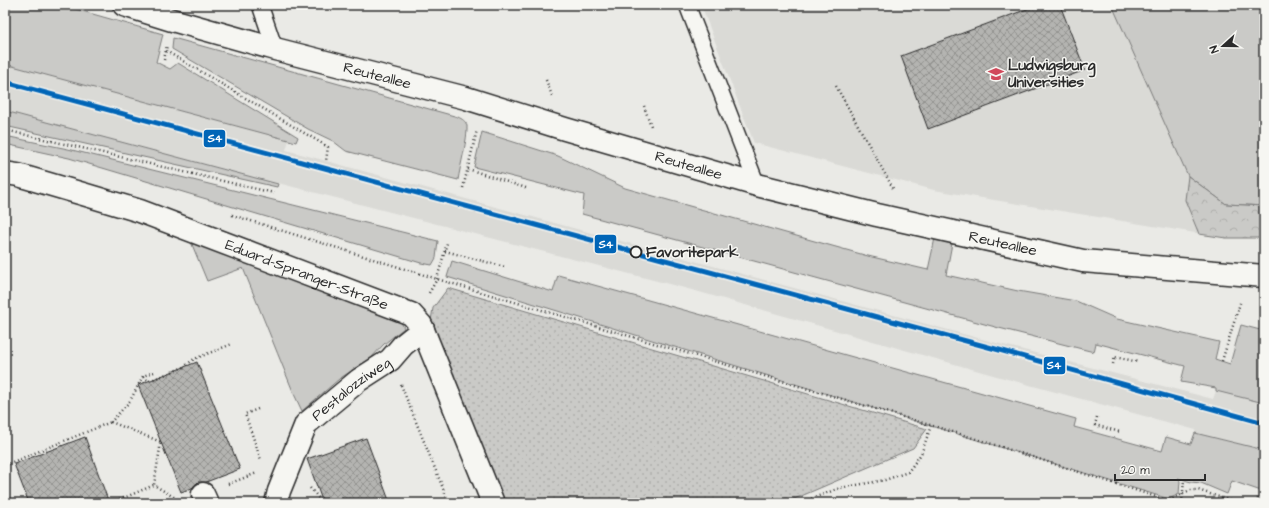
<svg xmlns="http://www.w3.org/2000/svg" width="1269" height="508" font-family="'Architects Daughter',sans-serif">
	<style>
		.built { fill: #dadad6 }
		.grass { fill: #cacac7; stroke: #7a7a79 }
		.forest { fill: url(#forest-crowns); stroke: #7a7a79 }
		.garden { fill: url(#garden-dots); stroke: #7a7a79 }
		.building { fill: url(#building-cross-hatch); stroke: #2b2b2b }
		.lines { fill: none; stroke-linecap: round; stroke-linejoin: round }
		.lane-casing { stroke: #2b2b2b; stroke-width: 18 }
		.street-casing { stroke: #2b2b2b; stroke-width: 25 }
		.path { stroke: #2b2b2b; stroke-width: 2.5; stroke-dasharray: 1 3; stroke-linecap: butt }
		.lane { stroke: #f6f6f2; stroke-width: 15 }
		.street { stroke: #f6f6f2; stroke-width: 22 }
		.rail-1-casing { stroke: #f6f6f2; stroke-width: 8 }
		.rail-1 { stroke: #0065b7; stroke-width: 5 }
		.stop-dot { fill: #f6f6f2; stroke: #2b2b2b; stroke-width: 2 }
		.labels { text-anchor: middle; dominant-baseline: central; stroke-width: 3; stroke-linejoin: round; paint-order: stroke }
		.poi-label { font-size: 15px; font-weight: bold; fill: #2b2b2b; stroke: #f6f6f2; text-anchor: start }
		.street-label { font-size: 15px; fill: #2b2b2b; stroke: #f6f6f2 }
		.stop-label { font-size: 15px; font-weight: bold; fill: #2b2b2b; stroke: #f6f6f2; text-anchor: start }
		.line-badge { stroke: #f6f6f2; stroke-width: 1.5 }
		.badge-label { font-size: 11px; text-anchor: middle; font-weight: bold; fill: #fff }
	</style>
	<defs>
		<pattern id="forest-crowns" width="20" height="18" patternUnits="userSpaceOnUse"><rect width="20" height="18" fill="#cacac7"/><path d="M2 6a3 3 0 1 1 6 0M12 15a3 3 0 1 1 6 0" fill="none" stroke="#aeaeab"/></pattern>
		<pattern id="garden-dots" width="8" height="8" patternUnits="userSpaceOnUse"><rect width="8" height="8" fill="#cacac7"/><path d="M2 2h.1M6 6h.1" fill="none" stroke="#aeaeab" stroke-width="1.8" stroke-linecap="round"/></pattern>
		<pattern id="building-cross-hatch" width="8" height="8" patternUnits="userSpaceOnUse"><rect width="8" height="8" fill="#b4b4b1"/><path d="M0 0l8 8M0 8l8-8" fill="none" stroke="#939390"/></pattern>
	</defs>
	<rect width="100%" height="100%" fill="#eaeae6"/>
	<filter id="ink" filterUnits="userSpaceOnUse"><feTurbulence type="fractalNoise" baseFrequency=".025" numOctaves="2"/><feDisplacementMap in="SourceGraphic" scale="8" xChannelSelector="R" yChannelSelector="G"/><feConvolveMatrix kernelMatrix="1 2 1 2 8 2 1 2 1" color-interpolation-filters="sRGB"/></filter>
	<g filter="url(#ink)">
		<g class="built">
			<polygon points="701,5 1264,5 1264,238 1226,238 934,190 754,143"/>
			<polygon points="5,64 289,140 286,150 1000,344 1213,399 1216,391 1264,403 1264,450 1195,433 1196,430 993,375 692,290 278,183 278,184 5,111"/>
		</g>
		<g class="grass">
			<polygon points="5,5 61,5 163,34 156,62 170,69 178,63 298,137 296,142 5,64"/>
			<polygon points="1112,5 1264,5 1264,206 1226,204 1188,176"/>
			<path d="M173 38 458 117C462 119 466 121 467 126 468 137 460 167 458 180L346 151 333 141 308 129 172 49Z"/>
			<polygon points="5,111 278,184 277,187 5,126"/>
			<polygon points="482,132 558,156 625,188 868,256 928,270 937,229 954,233 946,275 1018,291 1076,301 1117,319 1219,342 1215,359 1230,364 1241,325 1264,331 1264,403 1216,391 1216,388 1181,382 1185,366 1096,343 1094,352 999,328 582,214 584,195 474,167"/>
			<polygon points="5,136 68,149 438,241 436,258 432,265 421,263 69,158 5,144"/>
			<polygon points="191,242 391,313 402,324 404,328 384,344 371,358 339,379 302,411 294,394 243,268 207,281"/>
			<polygon points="452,261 553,292 558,275 1076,419 1074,427 1162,451 1166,437 1191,444 1195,433 1264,450 1264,492 1232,481 1227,494 1201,483 1191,482 1178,478 1180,481 1179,494 1169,499 447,277"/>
		</g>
		<polygon class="forest" points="1188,176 1226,204 1264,206 1264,238 1226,238 1199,234 1185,200"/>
		<polygon class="garden" points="448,288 927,429 913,448 785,503 502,503 431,321 433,308"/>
		<g class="building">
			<polygon points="1038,5 1060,5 1085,70 928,129 901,56"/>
			<polygon points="197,362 240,469 206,482 198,482 192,488 181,492 138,385"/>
			<polygon points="85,437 109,503 29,503 14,464"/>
			<polygon points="366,438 390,503 323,503 307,459"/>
		</g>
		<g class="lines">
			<defs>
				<g id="lane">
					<polyline points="260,5 275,49"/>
					<polyline points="687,5 757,185"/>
				</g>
				<g id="street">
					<path id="s1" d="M124 5 172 20 275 49 466 98 565 129 757 185 877 215 1083 261 1264 276"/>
					<path id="s2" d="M5 173 18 175 83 194 140 211 411 314 421 325 493 503"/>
					<polyline points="203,494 207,503"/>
					<path id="s3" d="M276 503 279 491 306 424 359 380 390 360 403 345 423 329"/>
				</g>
			</defs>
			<use href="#lane" class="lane-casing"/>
			<use href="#street" class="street-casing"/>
			<g class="path">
				<polyline points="166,51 328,147 326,161"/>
				<polyline points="164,60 167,45"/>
				<polyline points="546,80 552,96"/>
				<polyline points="836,86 894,190"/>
				<polyline points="644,106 651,126"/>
				<polyline points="5,130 274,193"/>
				<polyline points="468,169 526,188"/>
				<polyline points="463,188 477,130"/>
				<polyline points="232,215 437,279 967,436 1169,501 1190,490 1198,490 1237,503"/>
				<polyline points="445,251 505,267"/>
				<polyline points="429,293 437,279 447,243"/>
				<polyline points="1222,361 1241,300"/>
				<polyline points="1113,364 1115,357 1139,362"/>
				<polyline points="154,372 143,376 130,401 111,422 161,442 154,485 177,499"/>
				<polyline points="143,377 149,381 184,367 194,359 232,344"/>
				<polyline points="401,385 449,503"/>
				<polyline points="258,409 245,414 261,460"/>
				<polyline points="1097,417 1095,425 1120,432"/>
				<polyline points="5,465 111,422"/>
				<polyline points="228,484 257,473"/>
				<polyline points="310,488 323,503"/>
				<polyline points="112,503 154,485"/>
				<polyline points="800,503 840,488 885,480 908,472 921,454 931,426"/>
				<polyline points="1182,503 1184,480"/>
				<polyline points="1257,503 1258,498"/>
			</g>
			<use href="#lane" class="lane"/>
			<use href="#street" class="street"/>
			<defs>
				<polyline id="rail-1" points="5,82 992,348 1264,423"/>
			</defs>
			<use href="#rail-1" class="rail-1-casing"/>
			<use href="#rail-1" class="rail-1"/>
		</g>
	</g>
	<defs>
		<symbol id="university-bare" viewBox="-9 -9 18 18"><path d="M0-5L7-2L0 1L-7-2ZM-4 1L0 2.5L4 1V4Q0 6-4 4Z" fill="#d1495b" stroke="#f6f6f2" stroke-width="2.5" paint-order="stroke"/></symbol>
	</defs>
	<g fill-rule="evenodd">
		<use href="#university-bare" x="985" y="63" width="22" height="22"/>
	</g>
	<circle class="stop-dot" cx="636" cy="252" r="5.5"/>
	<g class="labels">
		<g class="poi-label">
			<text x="1008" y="65">Ludwigsburg<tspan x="1008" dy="17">Universities</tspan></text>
		</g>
		<g class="street-label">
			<text stroke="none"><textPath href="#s1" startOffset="263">Reuteallee</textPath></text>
			<text stroke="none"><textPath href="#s1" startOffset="587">Reuteallee</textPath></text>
			<text stroke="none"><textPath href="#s1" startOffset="911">Reuteallee</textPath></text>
			<text stroke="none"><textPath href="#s2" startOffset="319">Eduard-Spranger-Straße</textPath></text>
			<text stroke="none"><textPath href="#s3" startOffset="142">Pestalozziweg</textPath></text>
		</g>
		<g class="stop-label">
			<text x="646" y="252">Favoritepark</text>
		</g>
	</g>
	<g class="line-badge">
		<rect x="203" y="129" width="23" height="19" rx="4" fill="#0065b7"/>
		<rect x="594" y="234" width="23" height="20" rx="4" fill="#0065b7"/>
		<rect x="1043" y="356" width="23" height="19" rx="4" fill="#0065b7"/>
	</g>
	<g class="badge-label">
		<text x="215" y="142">S4</text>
		<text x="606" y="248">S4</text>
		<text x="1054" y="369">S4</text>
	</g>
	<rect width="1269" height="508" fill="none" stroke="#f6f6f2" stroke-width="20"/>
	<rect x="10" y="10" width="1249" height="488" fill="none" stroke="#2b2b2b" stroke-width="1.5" filter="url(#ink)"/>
	<g transform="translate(1223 46) rotate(249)" stroke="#f6f6f2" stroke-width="3" paint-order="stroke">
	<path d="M0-3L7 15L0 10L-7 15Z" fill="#2b2b2b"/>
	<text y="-6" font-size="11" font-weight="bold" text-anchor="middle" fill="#2b2b2b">N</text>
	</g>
	<path d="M1115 474v6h90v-6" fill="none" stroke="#2b2b2b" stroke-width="2"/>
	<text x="1121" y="474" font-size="12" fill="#2b2b2b" stroke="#f6f6f2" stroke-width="3" paint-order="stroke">20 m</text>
</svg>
